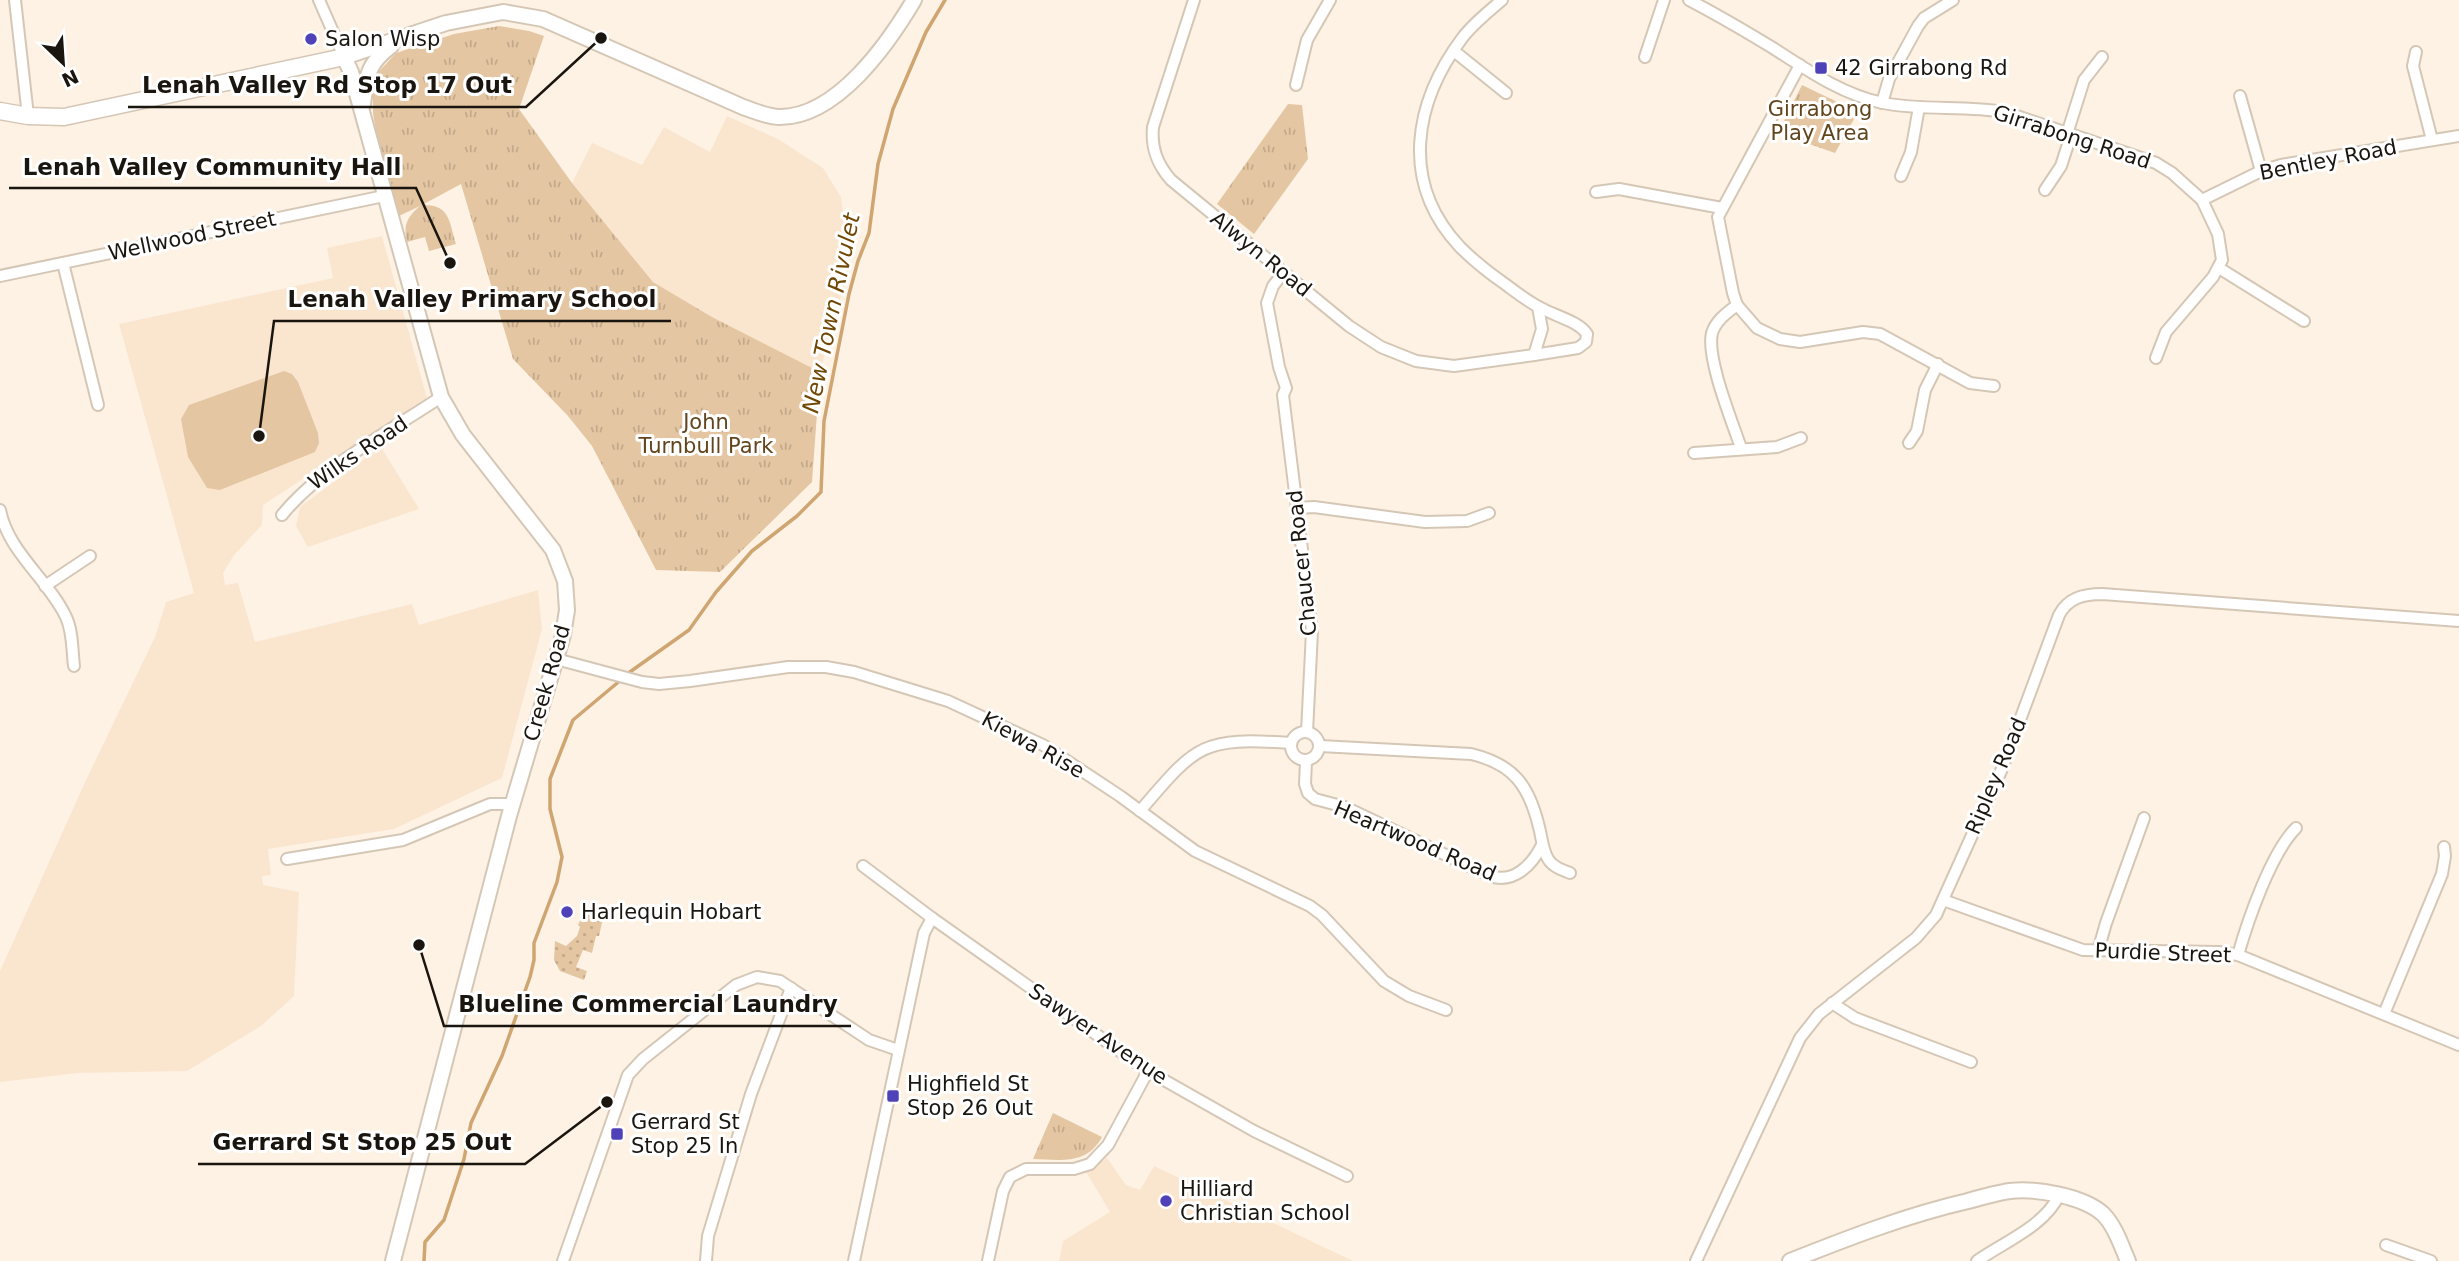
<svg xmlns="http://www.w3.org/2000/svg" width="2459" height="1261" font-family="'DejaVu Sans',sans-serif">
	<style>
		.built { fill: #fae6cf }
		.grass { fill: url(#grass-dots) }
		.park { fill: url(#park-tufts) }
		.pitch { fill: #e4c6a2 }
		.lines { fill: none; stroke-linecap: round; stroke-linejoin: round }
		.stream { stroke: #cfa571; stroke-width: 3.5 }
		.minor-casing { stroke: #d5c7b6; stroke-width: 14 }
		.tertiary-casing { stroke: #d5c7b6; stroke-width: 18 }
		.secondary-casing { stroke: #d5c7b6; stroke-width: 19 }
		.minor { stroke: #fff; stroke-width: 10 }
		.tertiary { stroke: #fff; stroke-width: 14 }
		.secondary { stroke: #fff; stroke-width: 16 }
		.poi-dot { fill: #4f41b8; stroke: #fff; stroke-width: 2.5 }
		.labels { text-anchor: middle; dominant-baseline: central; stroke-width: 6; stroke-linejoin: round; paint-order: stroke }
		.poi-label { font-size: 21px; fill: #1a150f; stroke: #fff; text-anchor: start }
		.park-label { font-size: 21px; fill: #62451c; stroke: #fff }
		.street-label { font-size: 21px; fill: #1a150f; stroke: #fff }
		.water-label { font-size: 23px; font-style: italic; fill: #704804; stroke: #fff }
		.leader { fill: none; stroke: #1a150f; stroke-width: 2.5 }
		.callout-dot { fill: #1a150f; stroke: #fff; stroke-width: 2.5 }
		.callout-label { font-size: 23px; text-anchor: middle; font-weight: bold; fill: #1a150f; stroke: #fff; stroke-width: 6; stroke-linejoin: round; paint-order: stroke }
	</style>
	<defs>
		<pattern id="grass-dots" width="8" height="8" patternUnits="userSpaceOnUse" patternTransform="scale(1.75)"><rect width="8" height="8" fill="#e4c6a2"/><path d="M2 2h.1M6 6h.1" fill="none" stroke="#c3a98a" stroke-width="1.8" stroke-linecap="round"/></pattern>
		<pattern id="park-tufts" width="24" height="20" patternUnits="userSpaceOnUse" patternTransform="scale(1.75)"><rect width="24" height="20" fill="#e4c6a2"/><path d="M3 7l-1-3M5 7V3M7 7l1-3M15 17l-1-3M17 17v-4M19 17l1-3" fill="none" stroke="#c3a98a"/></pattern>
	</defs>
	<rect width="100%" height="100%" fill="#fef2e4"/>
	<g class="built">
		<polygon points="727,116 778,139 823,168 841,197 850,263 820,372 712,317 653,282 572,183 592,143 642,165 664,127 710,152"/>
		<polygon points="382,236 427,398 263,505 262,525 234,555 223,573 225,585 238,583 255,642 412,604 419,625 538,590 542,629 502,778 394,829 268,849 271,875 262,876 263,885 299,892 294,996 261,1026 187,1071 78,1073 0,1082 0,971 86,780 155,637 166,602 194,593 119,324 333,278 327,248"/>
		<polygon points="381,447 419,509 308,547 296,526 300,507"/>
		<polygon points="1107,1158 1126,1185 1140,1190 1154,1166 1353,1261 1059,1261 1063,1241 1110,1212 1086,1172"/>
	</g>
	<polygon class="grass" points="586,908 601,914 603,918 599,936 596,936 592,953 583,950 576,967 587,971 584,980 560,971 554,960 555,941 566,946 577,936 580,927 578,925"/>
	<g class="park">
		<path d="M499 26 529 31 544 36 519 109 572 183 653 282 712 317 820 372 812 482 720 572 656 570 592 446 568 416 513 359 461 184 422 205C450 204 449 221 456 244L429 251 425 237 407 242C403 225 407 217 420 206L399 216 376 132 373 113V78L396 53 454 34Z"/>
		<polygon points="1802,85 1858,112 1835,153 1778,133"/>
		<polygon points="1288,104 1302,105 1308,159 1254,234 1217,204"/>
		<path d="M1053 1113 1102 1137C1087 1165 1061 1160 1033 1159Z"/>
	</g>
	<polygon class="pitch" points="284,371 292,374 298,382 318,433 319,443 315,452 220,490 207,488 188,457 181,419 189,405"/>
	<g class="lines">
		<g class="stream">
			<polyline points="627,674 689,630 716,592 752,551 797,516 821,492 824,421 849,294 858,261 869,233 878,164 893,109 926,32 945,0"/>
			<polyline points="424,1261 425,1242 444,1220 464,1159 471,1123 502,1056 530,977 534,960 534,943 557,882 562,857 550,809 550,779 573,720 622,679"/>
		</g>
		<defs>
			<g id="minor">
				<polyline points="15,0 28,116"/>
				<polyline points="319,0 344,57"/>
				<path d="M1194 0 1153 127C1151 148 1157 164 1171 180L1349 326 1381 347 1416 361 1454 366 1534 355 1542 329 1538 307"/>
				<path d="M1502 0C1488 12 1474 23 1463 37 1414 102 1399 182 1460 247 1474 261 1489 273 1505 284 1516 292 1528 302 1541 308 1555 316 1578 321 1587 334L1586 342 1578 348 1534 355"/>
				<path d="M1689 0C1718 15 1745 31 1773 48 1807 70 1843 95 1883 103 1923 111 1965 105 2005 112L2156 163 2172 173 2202 200 2218 234 2222 260 2213 277 2166 332 2156 358"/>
				<polyline points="1454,51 1506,93"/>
				<polyline points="2416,52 2413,66 2432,140"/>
				<polyline points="1645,57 1664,0"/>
				<polyline points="1296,85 1307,40 1330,0"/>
				<polyline points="2240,96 2261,171"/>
				<polyline points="1882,103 1889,79 1918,26 1924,18 1953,0"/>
				<polyline points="2067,134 2084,80 2102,57"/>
				<polyline points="1901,176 1911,152 1919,107"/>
				<polyline points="2045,190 2061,166 2071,135"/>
				<polyline points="1596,192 1619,189 1722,208"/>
				<polyline points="2202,200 2261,171 2281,165 2459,136"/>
				<polyline points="63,263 98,405"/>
				<polyline points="2219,268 2304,321"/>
				<polyline points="1283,273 1273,286 1267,303 1279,367 1286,388 1283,395 1312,631 1307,732"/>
				<polyline points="0,276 384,196"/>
				<polyline points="1737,305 1757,328 1780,339 1800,342 1863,332 1880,334 1970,383 1994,386"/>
				<polyline points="1909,443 1917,431 1925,390 1938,364"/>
				<path d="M1741 448C1732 421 1706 358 1712 333 1716 320 1728 312 1737 305L1733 293 1718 217 1800 65"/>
				<polyline points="1694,453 1777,447 1801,438"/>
				<polyline points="1298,508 1314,507 1425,522 1467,521 1489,513"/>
				<path d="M0 510C8 552 48 579 66 617 73 632 72 650 74 666"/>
				<path d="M282 515C320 468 390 431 441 397"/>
				<polyline points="45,586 90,556"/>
				<polyline points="556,659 642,682 659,684 690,681 788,667 826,667 854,672 948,701 1043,745 1120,796 1195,851 1310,906 1322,915 1384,981 1409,996 1446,1010"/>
				<circle cx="1305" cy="746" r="14"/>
				<path d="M1320 746 1471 754C1514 764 1529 786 1539 827 1542 838 1542 849 1548 859 1553 867 1562 870 1570 873"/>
				<path d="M1306 761 1305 784 1308 793 1315 799 1345 807 1490 876C1514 884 1532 865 1542 845"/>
				<path d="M1140 811C1197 744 1202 737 1291 743"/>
				<polyline points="287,859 403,840 490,804 512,804"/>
				<polyline points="863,866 932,918 1148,1071 1254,1131 1347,1176"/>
				<polyline points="1943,900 2083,950 2219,952 2238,955 2459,1045"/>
				<polyline points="2098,951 2106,923 2144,818"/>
				<path d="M2238 955C2248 920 2271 853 2296 828"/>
				<polyline points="1832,1003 1855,1018 1971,1062"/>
				<polyline points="2384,1014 2442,874 2445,856 2444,847"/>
				<polyline points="2386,1245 2431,1261"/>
				<polyline points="563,1261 628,1075 643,1059 736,985 757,977 780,981 869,1040 898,1050"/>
				<polyline points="706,1261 708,1236 751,1094 791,988"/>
				<polyline points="854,1261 924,933 932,918"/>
				<polyline points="988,1261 1003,1191 1010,1177 1026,1169 1074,1169 1090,1164 1108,1145 1148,1071"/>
				<path d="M1696 1261 1800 1038 1819 1014 1916 938 1936 915 2001 771 2059 615C2068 598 2083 594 2102 594L2459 621"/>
				<path d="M1977 1261C2004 1242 2045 1226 2059 1195"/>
			</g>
			<g id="tertiary">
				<path d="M363 104C367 76 367 64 391 46"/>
				<path d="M393 1261 509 816 563 635 567 610 565 581 553 550 463 435 441 397 351 72 344 57 446 23 503 12 543 19 743 107C755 111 767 117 780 117 837 117 888 44 914 0"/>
				<path d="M1790 1261C1848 1238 1907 1215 1968 1201 1982 1197 1996 1193 2010 1191 2036 1188 2083 1196 2103 1214 2115 1226 2121 1245 2128 1261"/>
			</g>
			<polyline id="secondary" points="0,111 28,116 64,117 344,57"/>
		</defs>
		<use href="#minor" class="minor-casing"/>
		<use href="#tertiary" class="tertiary-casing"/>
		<use href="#secondary" class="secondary-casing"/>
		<use href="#minor" class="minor"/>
		<use href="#tertiary" class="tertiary"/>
		<use href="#secondary" class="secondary"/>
	</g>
	<g class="poi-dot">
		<circle cx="311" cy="39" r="7"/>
		<rect x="1814" y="61" width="14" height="14" rx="3.5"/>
		<circle cx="567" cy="912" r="7"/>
		<rect x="886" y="1089" width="14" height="14" rx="3.5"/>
		<rect x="610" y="1127" width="14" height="14" rx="3.5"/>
		<circle cx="1166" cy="1201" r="7"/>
	</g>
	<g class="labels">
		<g class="poi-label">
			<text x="325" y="39">Salon Wisp</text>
			<text x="1835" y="68">42 Girrabong Rd</text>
			<text x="581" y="912">Harlequin Hobart</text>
			<text x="907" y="1084">Highfield St<tspan x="907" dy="24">Stop 26 Out</tspan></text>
			<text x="631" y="1122">Gerrard St<tspan x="631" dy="24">Stop 25 In</tspan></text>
			<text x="1180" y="1189">Hilliard<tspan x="1180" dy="24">Christian School</tspan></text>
		</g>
		<g class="park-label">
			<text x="1820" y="109">Girrabong<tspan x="1820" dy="24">Play Area</tspan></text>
			<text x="706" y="422">John<tspan x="706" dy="24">Turnbull Park</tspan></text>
		</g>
		<g class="street-label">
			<text transform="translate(2072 137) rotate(18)">Girrabong Road</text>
			<text transform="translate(2328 160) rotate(-11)">Bentley Road</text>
			<text transform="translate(192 236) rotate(-12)">Wellwood Street</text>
			<text transform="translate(1261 254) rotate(39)">Alwyn Road</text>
			<text transform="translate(358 453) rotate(-34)">Wilks Road</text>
			<text transform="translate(1302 563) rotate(-96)">Chaucer Road</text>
			<text transform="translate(547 683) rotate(-74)">Creek Road</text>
			<text transform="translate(1033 745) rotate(29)">Kiewa Rise</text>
			<text transform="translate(1996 776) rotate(-67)">Ripley Road</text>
			<text transform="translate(1415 841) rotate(23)">Heartwood Road</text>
			<text transform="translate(2163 953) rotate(2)">Purdie Street</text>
			<text transform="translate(1098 1034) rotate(34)">Sawyer Avenue</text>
		</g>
		<g class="water-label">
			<text transform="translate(831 313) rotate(-78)">New Town Rivulet</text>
		</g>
	</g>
	<path class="leader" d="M601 38L526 107H128M450 263L416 188H9M259 436L274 321H671M419 945L444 1026H851M607 1102L525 1164H198"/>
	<g class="callout-dot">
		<circle cx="601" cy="38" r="7"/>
		<circle cx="450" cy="263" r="7"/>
		<circle cx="259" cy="436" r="7"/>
		<circle cx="419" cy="945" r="7"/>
		<circle cx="607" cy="1102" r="7"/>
	</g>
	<g class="callout-label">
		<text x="327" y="93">Lenah Valley Rd Stop 17 Out</text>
		<text x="212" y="175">Lenah Valley Community Hall</text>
		<text x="472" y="307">Lenah Valley Primary School</text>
		<text x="648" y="1012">Blueline Commercial Laundry</text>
		<text x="362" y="1150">Gerrard St Stop 25 Out</text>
	</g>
	<g transform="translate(63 63) rotate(155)" stroke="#ffffff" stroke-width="5" paint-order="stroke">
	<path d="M0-5L12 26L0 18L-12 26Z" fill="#1a150f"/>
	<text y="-10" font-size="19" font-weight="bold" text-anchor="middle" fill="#1a150f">N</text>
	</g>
</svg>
